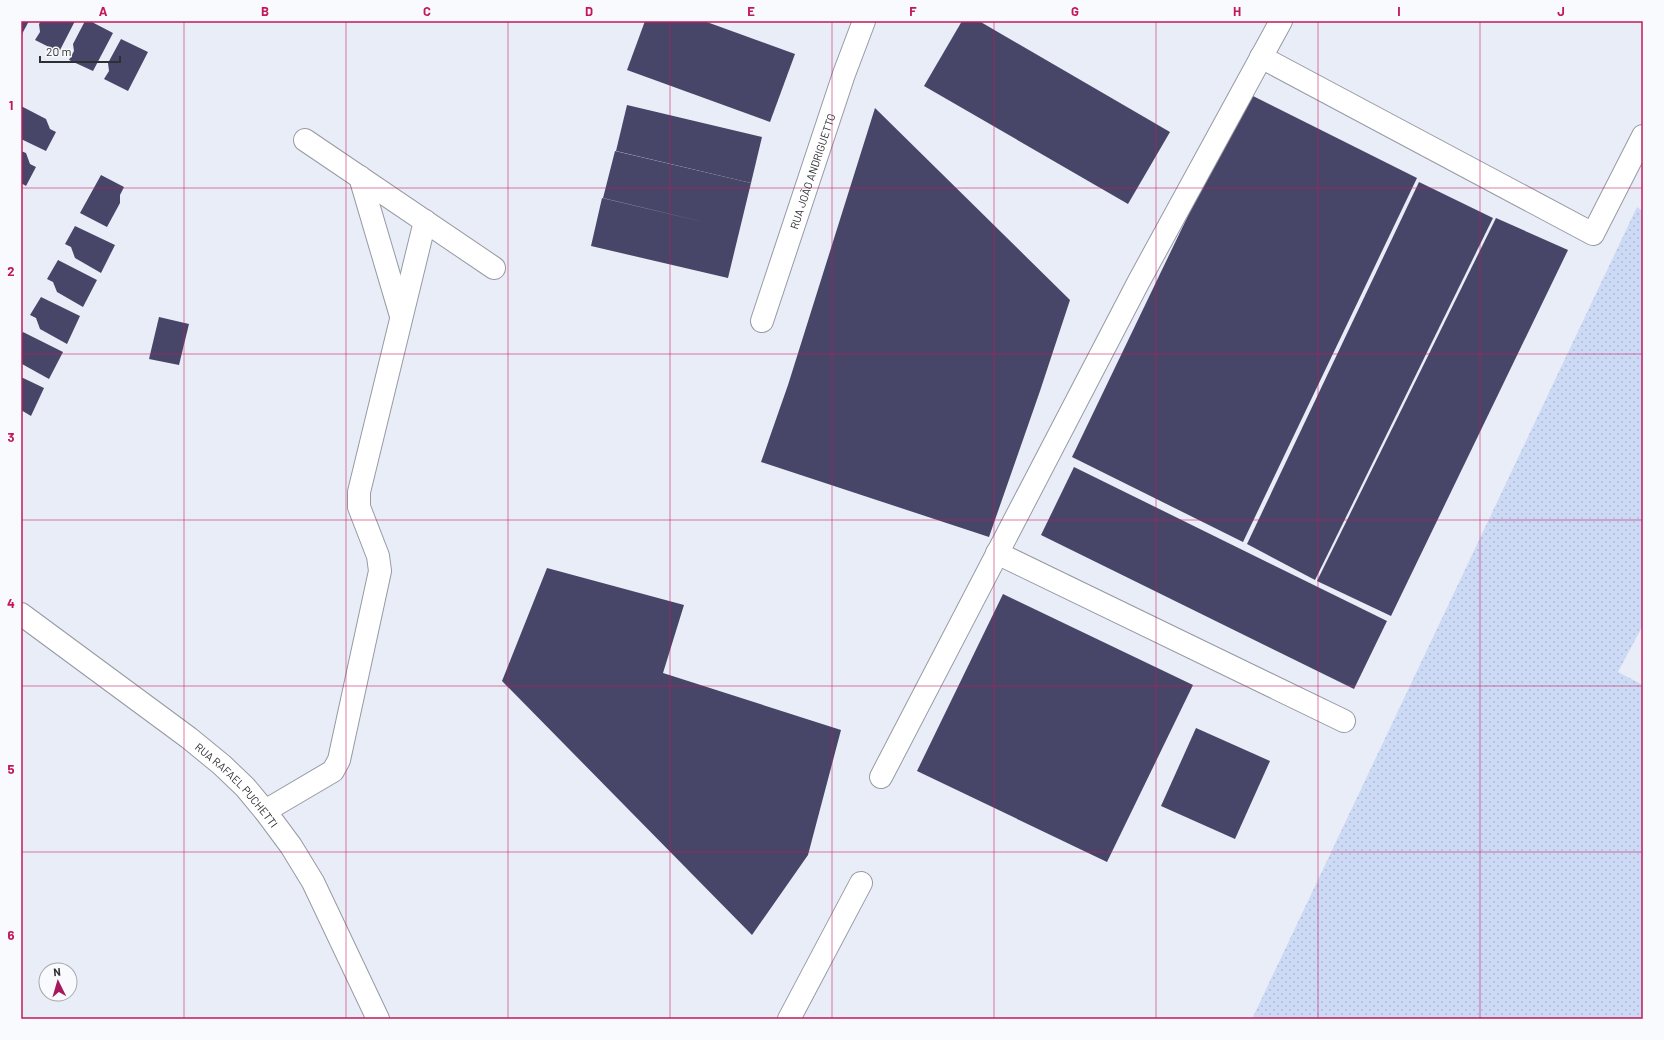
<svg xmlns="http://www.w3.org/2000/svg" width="1664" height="1040" font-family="Barlow,sans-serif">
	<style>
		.grass { fill: url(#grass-dots) }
		.building { fill: #484668 }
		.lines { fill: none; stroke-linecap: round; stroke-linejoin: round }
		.minor-casing { stroke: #969aa3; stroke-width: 24 }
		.minor { stroke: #fff; stroke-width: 22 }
		.grid { fill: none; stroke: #c2185b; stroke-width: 1; stroke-opacity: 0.55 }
		.labels { text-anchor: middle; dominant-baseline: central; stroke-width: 4; stroke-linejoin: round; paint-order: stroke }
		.street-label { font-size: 11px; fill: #2e2f33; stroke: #f9fafe }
		.neatline { fill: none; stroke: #c2185b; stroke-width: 1.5 }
		.grid-label { font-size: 13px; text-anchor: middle; font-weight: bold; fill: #c2185b }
	</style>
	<defs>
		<pattern id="grass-dots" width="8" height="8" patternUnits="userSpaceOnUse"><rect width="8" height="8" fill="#cddaf5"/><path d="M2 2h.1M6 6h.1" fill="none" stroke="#b0bbd2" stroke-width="1.8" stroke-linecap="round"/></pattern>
	</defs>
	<rect width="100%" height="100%" fill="#e9edf7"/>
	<polygon class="grass" points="1637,207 1643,211 1643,625 1618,672 1643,685 1643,1019 1252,1019"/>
	<g class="building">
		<polygon points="21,21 29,21 22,34 21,34"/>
		<polygon points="41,21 75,21 59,52 35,40 40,32 39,24"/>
		<polygon points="85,21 90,21 113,33 93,71 69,60 74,51 73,44"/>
		<polygon points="645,21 704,21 795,54 770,122 627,70"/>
		<polygon points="962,21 979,21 1170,132 1128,204 924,86"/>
		<polygon points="121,39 148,52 128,91 104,79 109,71 108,63"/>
		<polygon points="1247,93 1417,178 1243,542 1072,457"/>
		<polygon points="627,105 762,137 751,183 616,151"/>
		<polygon points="21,106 46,119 50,129 56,132 46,151 21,139"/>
		<polygon points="875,108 1070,300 1040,391 989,537 761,462 788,385"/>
		<polygon points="21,151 26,153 30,164 36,167 26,186 21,183"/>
		<polygon points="615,151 751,183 728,278 591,246 602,198 716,225 603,198"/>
		<polygon points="101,175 124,187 120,195 120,203 107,227 80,213"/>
		<polygon points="1419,182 1493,218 1315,580 1247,544"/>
		<polygon points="1496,218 1568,250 1391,616 1317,581"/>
		<polygon points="75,226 115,245 101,273 75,258 71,247 65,244"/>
		<polygon points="58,260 97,280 83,307 57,292 53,282 47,279"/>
		<polygon points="41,297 80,316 67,344 40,329 36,318 30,315"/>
		<polygon points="159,317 189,324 179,365 149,359"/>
		<polygon points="23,332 63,352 49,379 22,364 21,335"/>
		<polygon points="21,377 44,388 31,416 21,410"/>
		<polygon points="1074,467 1387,621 1354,689 1041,535"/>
		<polygon points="547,568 684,605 663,673 841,730 808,855 752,935 502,681"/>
		<polygon points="1003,594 1193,685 1107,862 917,771"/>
		<polygon points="1196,728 1270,761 1235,839 1161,806"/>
	</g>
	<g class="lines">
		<defs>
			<g id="minor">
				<polyline points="1261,57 1593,234 1643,136"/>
				<polyline points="305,140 494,268"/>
				<polyline points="360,177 401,316"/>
				<path id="s1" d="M762 321 844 74 864 21"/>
				<polyline points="997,553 1344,721"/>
				<path id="s2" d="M21 614 189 738 222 765 245 787 265 811 291 846 313 882 378 1019"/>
				<polyline points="881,777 1139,281 1281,21"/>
				<polyline points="265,811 333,771 339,760 380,571 378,556 359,507 359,492 425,221"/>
				<polyline points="789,1019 861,883"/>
			</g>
		</defs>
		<use href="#minor" class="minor-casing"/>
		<use href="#minor" class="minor"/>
	</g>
	<path class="grid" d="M184 21V1019M346 21V1019M508 21V1019M670 21V1019M832 21V1019M994 21V1019M1156 21V1019M1318 21V1019M1480 21V1019M21 188H1643M21 354H1643M21 520H1643M21 686H1643M21 852H1643"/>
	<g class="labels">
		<g class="street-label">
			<text stroke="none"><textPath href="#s1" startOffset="158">RUA JOÃO ANDRIGUETTO</textPath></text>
			<text stroke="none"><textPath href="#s2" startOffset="276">RUA RAFAEL PUCHETTI</textPath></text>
		</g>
	</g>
	<rect width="1664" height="1040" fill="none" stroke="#f9fafe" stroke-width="44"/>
	<g transform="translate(58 982) rotate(355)"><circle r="19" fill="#f9fafe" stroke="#a8a9ad"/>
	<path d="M0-3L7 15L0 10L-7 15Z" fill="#a6185b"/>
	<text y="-6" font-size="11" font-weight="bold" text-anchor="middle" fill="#2e2f33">N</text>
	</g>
	<path d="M40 56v6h80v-6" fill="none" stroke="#2e2f33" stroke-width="2"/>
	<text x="46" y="56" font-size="12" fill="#2e2f33" stroke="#f9fafe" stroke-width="3" paint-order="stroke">20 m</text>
	<rect x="22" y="22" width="1620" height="996" class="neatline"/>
	<g class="grid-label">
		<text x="103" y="16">A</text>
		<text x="265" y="16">B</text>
		<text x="427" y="16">C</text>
		<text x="589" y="16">D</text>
		<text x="751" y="16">E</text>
		<text x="913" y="16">F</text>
		<text x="1075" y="16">G</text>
		<text x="1237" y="16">H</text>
		<text x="1399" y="16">I</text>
		<text x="1561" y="16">J</text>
		<text x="11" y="110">1</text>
		<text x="11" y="276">2</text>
		<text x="11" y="442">3</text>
		<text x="11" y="608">4</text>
		<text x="11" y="774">5</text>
		<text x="11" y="940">6</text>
	</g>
</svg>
